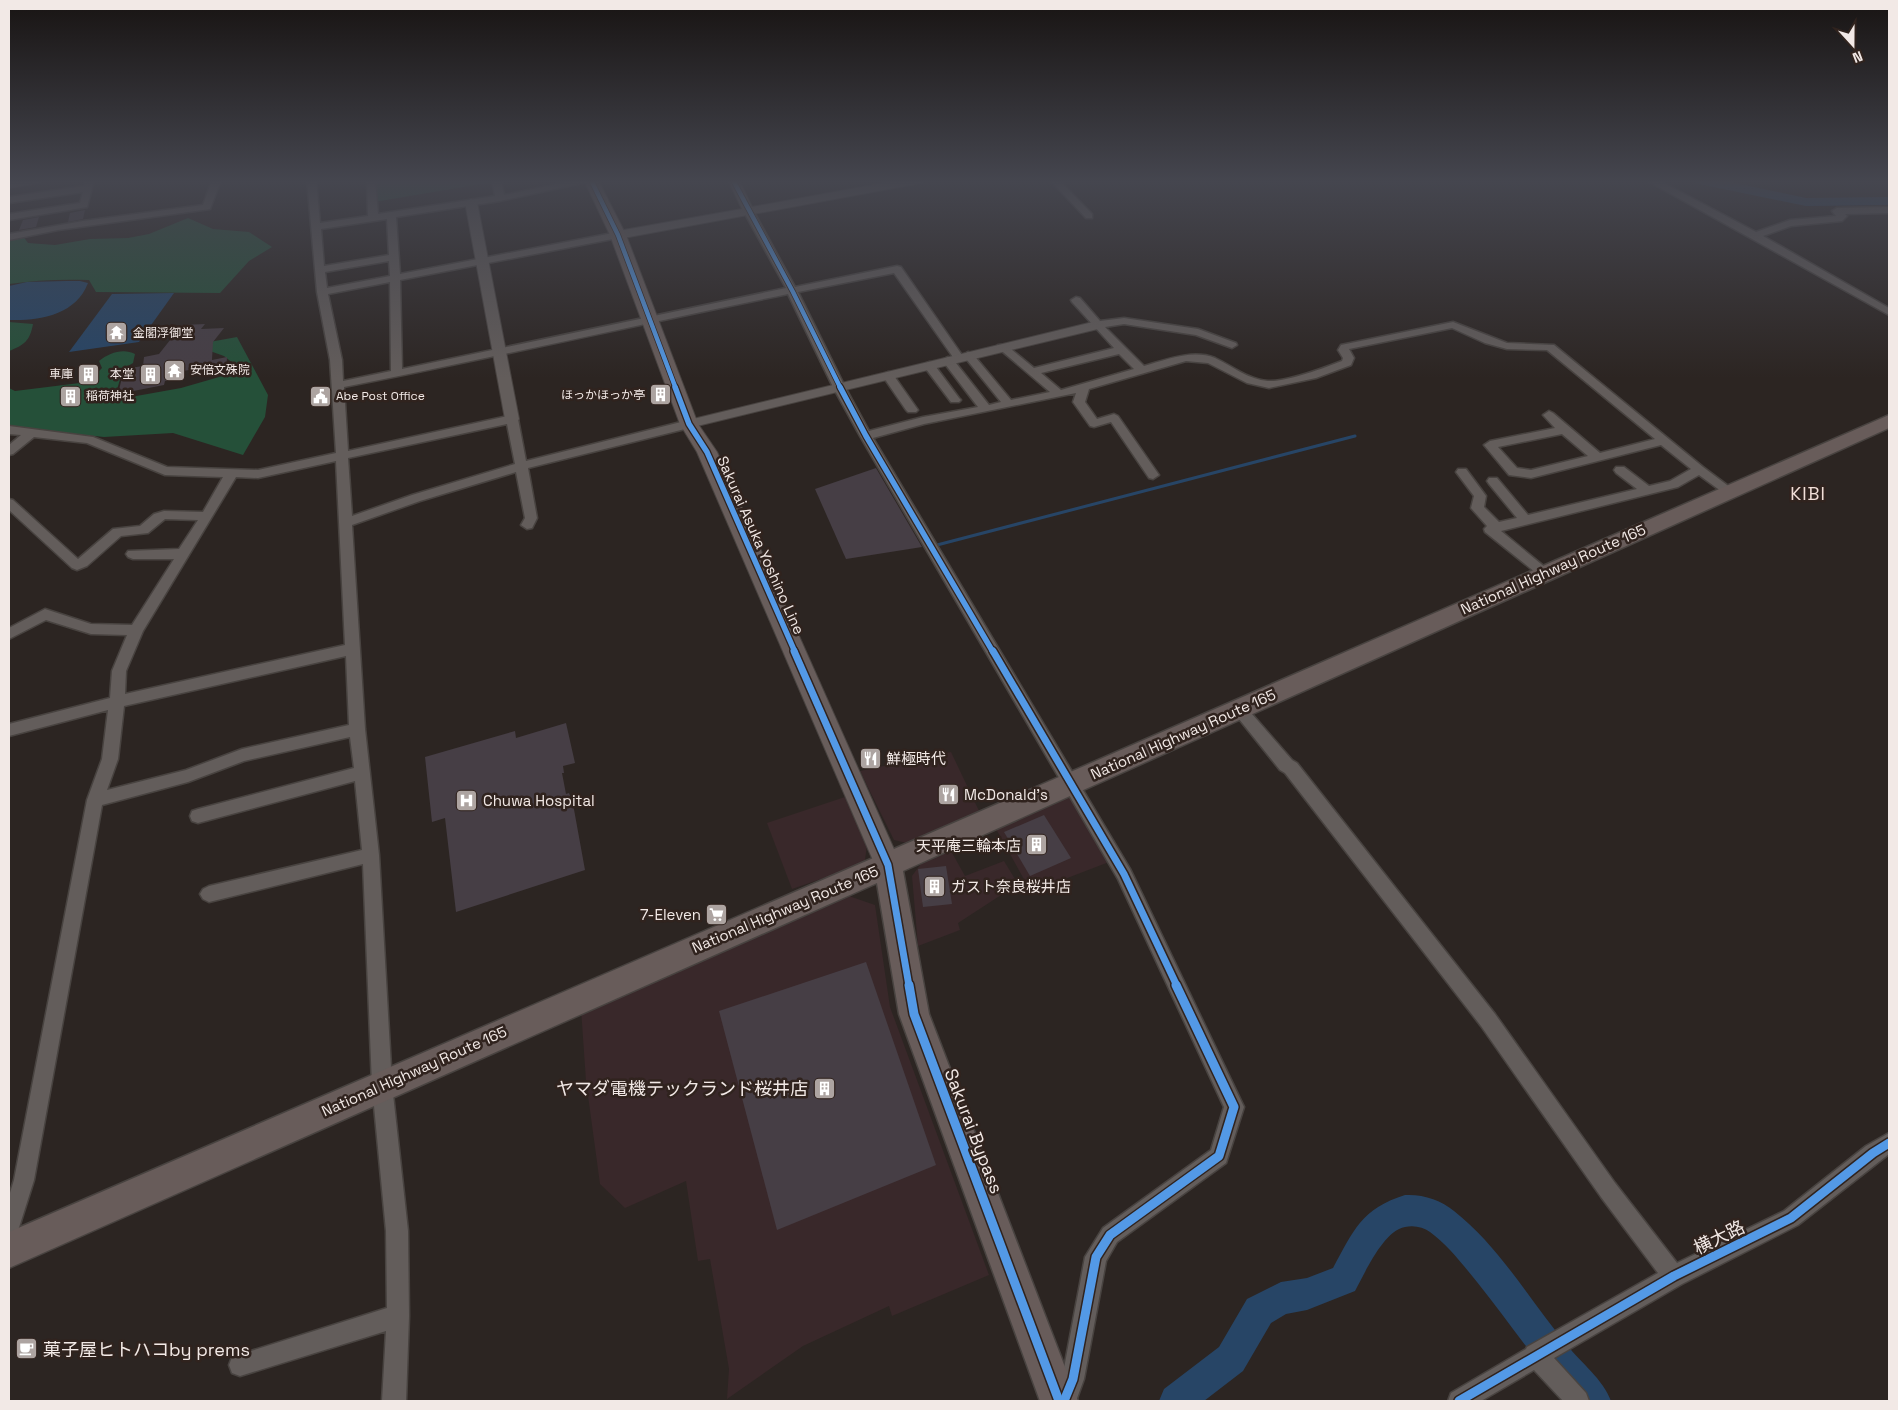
<svg xmlns="http://www.w3.org/2000/svg" width="1898" height="1410" font-family="'Space Grotesk','Noto Sans JP',sans-serif">
	<style>
		.commercial { fill: #39282a }
		.green { fill: #255039 }
		.water { fill: #274566 }
		.lines { fill: none; stroke-linecap: round; stroke-linejoin: round }
		.stream { stroke: #274566; stroke-width: 3 }
		.river { fill: #274566; fill-rule: evenodd }
		.building { fill: #463e45 }
		.minor-casing { stroke: #484340; stroke-width: 3 }
		.tertiary-casing { stroke: #484340; stroke-width: 2 }
		.primary-casing { stroke: #484340; stroke-width: 2 }
		.trunk-casing { stroke: #484340; stroke-width: 3 }
		.minor { fill: #635d5b; fill-rule: evenodd }
		.tertiary { fill: #635d5b; fill-rule: evenodd }
		.primary { fill: #685d5b; fill-rule: evenodd }
		.trunk { fill: #685c5a; fill-rule: evenodd }
		.cycleway-far3-casing { stroke: #30231e; stroke-width: 6 }
		.cycleway-far2-casing { stroke: #30231e; stroke-width: 8 }
		.cycleway-far1-casing { stroke: #30231e; stroke-width: 10 }
		.cycleway-casing { stroke: #30231e; stroke-width: 12 }
		.cycleway-far3 { stroke: #5399e6; stroke-width: 4.5 }
		.cycleway-far2 { stroke: #5399e6; stroke-width: 5.5 }
		.cycleway-far1 { stroke: #5399e6; stroke-width: 7 }
		.cycleway { stroke: #5399e6; stroke-width: 9 }
		.labels { text-anchor: middle; dominant-baseline: central; stroke-width: 5; stroke-linejoin: round; paint-order: stroke }
		.far-poi-label { font-size: 12px; fill: #f2e9e6; stroke: #30231e; text-anchor: start }
		.street-label { font-size: 15px; fill: #f2e9e6; stroke: #30231e }
		.poi-label { font-size: 15px; fill: #f2e9e6; stroke: #30231e; text-anchor: start }
		.quarter-label { font-size: 18px; letter-spacing: 1px; fill: #f1dfd8; stroke: #30231e }
		.near-poi-label { font-size: 18px; fill: #f2e9e6; stroke: #30231e; text-anchor: end }
		.near-street-label { font-size: 18px; fill: #f2e9e6; stroke: #30231e }
	</style>
	<rect width="100%" height="100%" fill="#2c2522"/>
	<g class="commercial">
		<polygon points="951,752 980,813 911,844 894,840 860,771"/>
		<polygon points="1069,795 1109,862 1031,892 995,827"/>
		<polygon points="845,797 867,845 865,860 853,868 792,889 767,823"/>
		<polygon points="951,851 965,876 1004,861 1018,884 958,923 960,930 918,946 912,876 923,861"/>
		<polygon points="846,895 875,905 890,1007 989,1275 892,1316 889,1306 803,1346 727,1399 729,1369 710,1259 698,1261 686,1181 625,1208 600,1184 586,1081 581,1009"/>
	</g>
	<g class="green">
		<polygon points="373,180 492,180 493,182 374,202"/>
		<path d="M188 218 213 229 249 232 272 247 249 261 220 293 96 292 89 280C62 279 35 280 9 284V239L23 236 28 243 55 245 90 239 128 238 149 234Z"/>
		<path d="M9 322 33 324C30 341 24 345 9 351Z"/>
		<path d="M237 337 268 395 265 417 243 455 173 433 104 437 9 427V388L15 391 88 382 102 368 99 361C109 353 123 348 135 354L133 363 123 369 114 400 181 388 233 373 234 364 224 356 193 345Z"/>
	</g>
	<g class="water">
		<path d="M66 281H80L88 283C76 315 39 321 9 320V286L27 282Z"/>
		<polygon points="174,293 139,342 69,352 112,294"/>
	</g>
	<g class="lines">
		<polyline class="stream" points="937,545 1355,436"/>
		<g class="river">
			<polygon points="1693,180 1721,180 1806,198 1889,197 1889,205 1806,206 1699,184"/>
			<path d="M1405 1195C1423 1194 1441 1200 1454 1211 1500 1247 1530 1301 1567 1345 1581 1363 1603 1379 1611 1401H1571C1537 1364 1509 1322 1477 1282 1463 1265 1448 1245 1430 1232 1423 1227 1414 1225 1405 1227 1383 1231 1365 1273 1355 1291L1307 1310 1286 1314 1271 1323 1243 1371 1204 1401H1159L1164 1389 1219 1347 1247 1299 1281 1282 1307 1278 1333 1268C1354 1230 1361 1209 1405 1195Z"/>
		</g>
	</g>
	<g class="building">
		<polygon points="85,210 83,219 68,222 70,213"/>
		<polygon points="39,217 36,227 19,230 23,220"/>
		<polygon points="205,324 201,329 224,328 213,342 212,360 227,357 226,373 210,376 211,371 201,370 201,368 177,372 177,379 165,381 164,385 118,394 124,369 143,366 144,357 159,354 182,325"/>
		<polygon points="876,468 922,547 846,559 815,489"/>
		<polygon points="566,723 575,763 563,766 564,773 562,773 566,794 569,793 573,804 585,870 456,912 445,818 432,822 425,757 515,731 516,738"/>
		<polygon points="1044,815 1071,858 1030,876 1004,832"/>
		<polygon points="946,866 952,904 923,907 918,869"/>
		<polygon points="866,962 936,1165 777,1230 719,1011"/>
	</g>
	<g class="lines">
		<defs>
			<g id="minor">
				<polygon points="85,180 94,180 87,207 9,220 9,214 80,203 83,192 9,203 9,197 84,186"/>
				<polygon points="212,180 221,180 210,209 58,230 9,240 9,234 83,221 203,205"/>
				<path d="M307 180H316L320 223 368 216 367 180H375L378 214 495 196 492 180H501L504 195 576 180H596L500 201 396 217 400 274 618 232 623 235 618 238 400 280 402 369 786 288 744 212 749 209 754 212 795 287 897 266 901 267 964 358 963 360H955L894 273 798 292 845 387 869 431 923 417 978 407 942 360 948 357 952 358 989 405 1001 402 963 355 968 352 972 353 1011 400 1050 392 997 347 998 345H1006L1034 368 1114 348 1072 302 1071 300 1076 297 1080 298 1100 321 1124 318 1198 329 1236 343 1237 345 1232 348 1196 335 1124 324 1105 327 1144 366C1166 360 1192 349 1215 358 1232 366 1249 380 1268 381 1287 382 1324 368 1342 361L1343 358 1338 350 1341 345 1453 322 1507 343 1554 345 1703 467 1735 491 1729 495 1725 494 1699 475 1678 487 1501 531 1552 573 1550 576H1540L1485 532 1484 529 1487 526 1471 508 1474 496 1456 472 1458 469H1466L1486 496 1484 507 1499 522 1517 518 1489 484 1487 481 1489 478H1497L1528 515 1637 489 1616 473 1614 470 1616 467H1624L1649 486 1670 481 1691 469 1661 445 1531 478 1509 475 1484 445 1490 441 1555 428 1543 415 1549 411 1553 413 1600 453 1655 439 1547 350 1507 349 1485 343 1452 328 1349 349 1354 358 1351 365 1316 378 1269 388 1247 383 1208 363 1186 361 1089 389 1085 402 1097 419 1114 414 1118 416 1159 475 1153 479 1149 478 1111 422 1094 427 1090 426 1073 402 1076 393 924 424 873 438 1130 869 1244 1107 1226 1163 1117 1242 1106 1261 1084 1379 1076 1401H1053L1062 1379 1085 1257 1103 1228 1211 1150 1224 1107 1118 879 860 436 833 387 788 294C640 324 492 358 344 387L348 451 512 415 518 419 526 461 689 420 695 424 693 427 528 468 537 518 532 528 527 529 521 525 525 518 516 472 420 501 352 525 365 729 379 855 392 1085 408 1231 409 1316 406 1401H382L386 1331 240 1376 232 1373 229 1365 232 1357 387 1308 386 1231 372 1085 363 864 209 902 203 899 200 894 203 889 209 886 362 850 355 781 198 823 192 821 190 816 192 811 198 809 354 768 350 737 244 761 188 782 102 805 34 1180 16 1237 9 1240V1196L14 1180 87 800 102 759 108 710 9 736V724L110 698 112 671 127 635 91 634 46 620 9 639V628L45 609 91 624 132 625 174 559H133L128 557 126 554 128 551 179 549 198 520 165 519 148 533 121 536 87 566 77 570 72 568 9 510V499L13 500 78 559 113 529 140 526 154 514 164 511 203 512 223 477 165 475 87 443 34 437 13 454 9 455V445L21 435 9 434V426L93 437 167 467 258 470 336 453 330 360 317 292ZM387 219 389 255 324 266 321 229ZM389 261 390 276 327 288 325 272ZM390 282 391 371 343 381 342 360 328 294ZM1119 354 1134 369 1061 390 1041 373ZM507 424 515 464 412 495 352 516 348 458ZM1562 434 1588 456 1531 470 1517 468 1498 447ZM336 461 345 645 125 694 126 671 143 631 236 477 258 478ZM346 656 349 725 242 749 186 770 107 790 118 759 124 706Z"/>
				<polygon points="1050,180 1059,180 1092,214 1092,218 1086,218"/>
				<polygon points="1646,180 1658,180 1756,232 1790,220 1836,216 1832,211 1837,208 1889,207 1889,213 1845,214 1847,216 1842,221 1791,226 1763,236 1889,308 1889,315"/>
				<polygon points="929,362 933,363 959,398 961,400 959,402 951,402 923,365"/>
				<polygon points="888,372 892,373 918,410 916,412 908,412 906,410 882,375"/>
				<polygon points="1240,704 1245,706 1292,760 1297,763 1495,1014 1615,1183 1677,1263 1784,1211 1866,1146 1889,1133 1889,1154 1798,1225 1682,1284 1554,1358 1586,1393 1589,1401 1563,1401 1534,1370 1481,1401 1448,1401 1451,1393 1526,1349 1527,1347 1658,1273 1601,1197 1481,1026 1285,773 1280,770 1235,714 1232,710 1235,706"/>
			</g>
			<g id="tertiary">
				<polygon points="16,180 44,180 39,183 9,188 9,182"/>
				<polygon points="728,180 739,180 752,207 900,180 926,180 921,183 618,239 612,235 618,231 742,209"/>
				<polygon points="471,199 477,202 519,419 517,422 507,422 505,419 465,202"/>
				<polygon points="1097,321 1102,322 1104,325 1102,328 689,428 684,427 682,424 684,421 689,420"/>
			</g>
			<polygon id="primary" points="584,180 598,180 626,235 698,424 717,452 901,865 897,873 888,877 879,873 875,865 697,452 680,424 610,235"/>
			<polygon id="trunk" points="1889,415 1889,428 903,871 929,1014 1078,1401 1040,1401 899,1014 877,883 9,1268 9,1232 878,856"/>
		</defs>
		<use href="#minor" class="minor-casing"/>
		<use href="#tertiary" class="tertiary-casing"/>
		<use href="#primary" class="primary-casing"/>
		<use href="#trunk" class="trunk-casing"/>
		<use href="#minor" class="minor"/>
		<use href="#tertiary" class="tertiary"/>
		<use href="#primary" class="primary"/>
		<use href="#trunk" class="trunk"/>
		<defs>
			<g id="cycleway-far3">
				<polyline points="591,180 618,235 676,389"/>
				<polyline points="733,180 793,292 841,389"/>
			</g>
			<g id="cycleway-far2">
				<polyline points="675,387 689,424 707,452 795,652"/>
				<polyline points="840,387 866,436 993,652"/>
			</g>
			<g id="cycleway-far1">
				<polyline points="794,651 888,865 909,986"/>
				<polyline points="993,651 1124,874 1177,986"/>
			</g>
			<g id="cycleway">
				<polyline points="909,985 914,1014 1059,1401"/>
				<polyline points="1064,1401 1073,1379 1096,1257 1110,1235 1219,1156 1234,1107 1176,985"/>
				<polyline points="1459,1401 1674,1276 1791,1218 1873,1153 1889,1143"/>
			</g>
		</defs>
		<use href="#cycleway-far3" class="cycleway-far3-casing"/>
		<use href="#cycleway-far2" class="cycleway-far2-casing"/>
		<use href="#cycleway-far1" class="cycleway-far1-casing"/>
		<use href="#cycleway" class="cycleway-casing"/>
		<use href="#cycleway-far3" class="cycleway-far3"/>
		<use href="#cycleway-far2" class="cycleway-far2"/>
		<use href="#cycleway-far1" class="cycleway-far1"/>
		<use href="#cycleway" class="cycleway"/>
	</g>
	<linearGradient id="sky" x2="0" y2="1"><stop stop-color="#181413"/><stop offset="0.48" stop-color="#45464f"/><stop offset="1" stop-color="#45464f" stop-opacity="0"/></linearGradient>
	<rect width="1898" height="378" fill="url(#sky)"/>
	<defs>
		<symbol id="temple-square" viewBox="-11 -11 22 22"><rect x="-9" y="-9" width="18" height="18" rx="4" fill="#ada4a1" stroke="#30231e"/><path d="M0-6L5-2H3V0L6.5 2.5H4V6H1.5V3h-3V6H-4V2.5H-6.5L-3 0V-2H-5Z" fill="#fff"/></symbol>
		<symbol id="building-square" viewBox="-11 -11 22 22"><rect x="-9" y="-9" width="18" height="18" rx="4" fill="#ada4a1" stroke="#30231e"/><path d="M-4-6H4V6H1V3H-1V6H-4ZM-2.5-4.3h1.7v1.8h-1.7ZM.8-4.3h1.7v1.8H.8ZM-2.5-1h1.7V.8h-1.7ZM.8-1h1.7V.8H.8Z" fill="#fff"/></symbol>
		<symbol id="civic-square" viewBox="-11 -11 22 22"><rect x="-9" y="-9" width="18" height="18" rx="4" fill="#ada4a1" stroke="#30231e"/><path d="M-.6-6.5H3V-4.5H.6V-3L4-1V1h2V6H-6V1h2V-1L-.6-3ZM-1.2 2.5V6h2.4V2.5Z" fill="#fff"/></symbol>
		<symbol id="restaurant-square" viewBox="-11 -11 22 22"><rect x="-9" y="-9" width="18" height="18" rx="4" fill="#ada4a1" stroke="#30231e"/><path d="M-5-6h1v4h1v-4h1v4h1v-4h1v5L-1.5 .5V6h-2V.5L-5-1ZM5-6V6H3V1.5H1.5Q1.5-4 5-6Z" fill="#fff"/></symbol>
		<symbol id="hospital-square" viewBox="-11 -11 22 22"><rect x="-9" y="-9" width="18" height="18" rx="4" fill="#ada4a1" stroke="#30231e"/><path d="M-5-5h3v3.5h4V-5h3V5h-3V1.5h-4V5h-3Z" fill="#fff"/></symbol>
		<symbol id="supermarket-square" viewBox="-11 -11 22 22"><rect x="-9" y="-9" width="18" height="18" rx="4" fill="#ada4a1" stroke="#30231e"/><path d="M-6-5.5h2.5l.6 2H6L4.5 2H-2.5L-4.4-4H-6ZM-1.5 3.2a1.3 1.3 0 1 0 .1 0ZM3 3.2a1.3 1.3 0 1 0 .1 0Z" fill="#fff"/></symbol>
		<symbol id="cafe-square" viewBox="-11 -11 22 22"><rect x="-9" y="-9" width="18" height="18" rx="4" fill="#ada4a1" stroke="#30231e"/><path d="M-5.5-4.5H6V0H3Q3 3.5 0 3.5H-2.5Q-5.5 3.5-5.5 0ZM3-3.2v2h1.7v-2ZM-6 4.5H4V6H-6Z" fill="#fff"/></symbol>
	</defs>
	<g fill-rule="evenodd">
		<use href="#temple-square" x="104" y="320" width="25" height="25"/>
		<use href="#temple-square" x="162" y="358" width="25" height="25"/>
		<use href="#building-square" x="76" y="362" width="25" height="25"/>
		<use href="#building-square" x="138" y="362" width="25" height="25"/>
		<use href="#building-square" x="648" y="382" width="25" height="25"/>
		<use href="#building-square" x="58" y="384" width="25" height="25"/>
		<use href="#civic-square" x="308" y="384" width="25" height="25"/>
		<use href="#restaurant-square" x="858" y="746" width="25" height="25"/>
		<use href="#restaurant-square" x="936" y="782" width="25" height="25"/>
		<use href="#hospital-square" x="454" y="788" width="25" height="25"/>
		<use href="#building-square" x="1024" y="832" width="25" height="25"/>
		<use href="#building-square" x="922" y="874" width="25" height="25"/>
		<use href="#supermarket-square" x="704" y="902" width="25" height="25"/>
		<use href="#building-square" x="812" y="1076" width="25" height="25"/>
		<use href="#cafe-square" x="14" y="1336" width="25" height="25"/>
	</g>
	<g class="labels">
		<g class="far-poi-label">
			<text x="133" y="333">金閣浮御堂</text>
			<text x="190" y="370">安倍文殊院</text>
			<text x="73" y="374" text-anchor="end">車庫</text>
			<text x="134" y="374" text-anchor="end">本堂</text>
			<text x="645" y="395" text-anchor="end">ほっかほっか亭</text>
			<text x="86" y="396">稲荷神社</text>
			<text x="336" y="396">Abe Post Office</text>
		</g>
		<g class="street-label">
			<text transform="translate(761 545) rotate(66)">Sakurai Asuka Yoshino Line</text>
			<text transform="translate(1553 569) rotate(-24)">National Highway Route 165</text>
			<text transform="translate(1183 734) rotate(-24)">National Highway Route 165</text>
			<text transform="translate(785 909) rotate(-23)">National Highway Route 165</text>
			<text transform="translate(414 1071) rotate(-24)">National Highway Route 165</text>
		</g>
		<g class="poi-label">
			<text x="886" y="758">鮮極時代</text>
			<text x="964" y="794">McDonald's</text>
			<text x="483" y="800">Chuwa Hospital</text>
			<text x="1021" y="845" text-anchor="end">天平庵三輪本店</text>
			<text x="951" y="886">ガスト奈良桜井店</text>
			<text x="701" y="914" text-anchor="end">7-Eleven</text>
		</g>
		<g class="quarter-label">
			<text x="1808" y="493">KIBI</text>
		</g>
		<g class="near-poi-label">
			<text x="808" y="1088">ヤマダ電機テックランド桜井店</text>
			<text x="43" y="1349" text-anchor="start">菓子屋ヒトハコby prems</text>
		</g>
		<g class="near-street-label">
			<text transform="translate(974 1131) rotate(69)">Sakurai Bypass</text>
			<text transform="translate(1719 1237) rotate(-26)">横大路</text>
		</g>
	</g>
	<rect width="1898" height="1410" fill="none" stroke="#f2e9e6" stroke-width="20"/>
	<g transform="translate(1853 45) rotate(159)" stroke="#30231e" stroke-width="4" paint-order="stroke">
	<path d="M0-4L9 19L0 12L-9 19Z" fill="#f2e9e6"/>
	<text y="-8" font-size="14" font-weight="bold" text-anchor="middle" fill="#f2e9e6">N</text>
	</g>
</svg>
